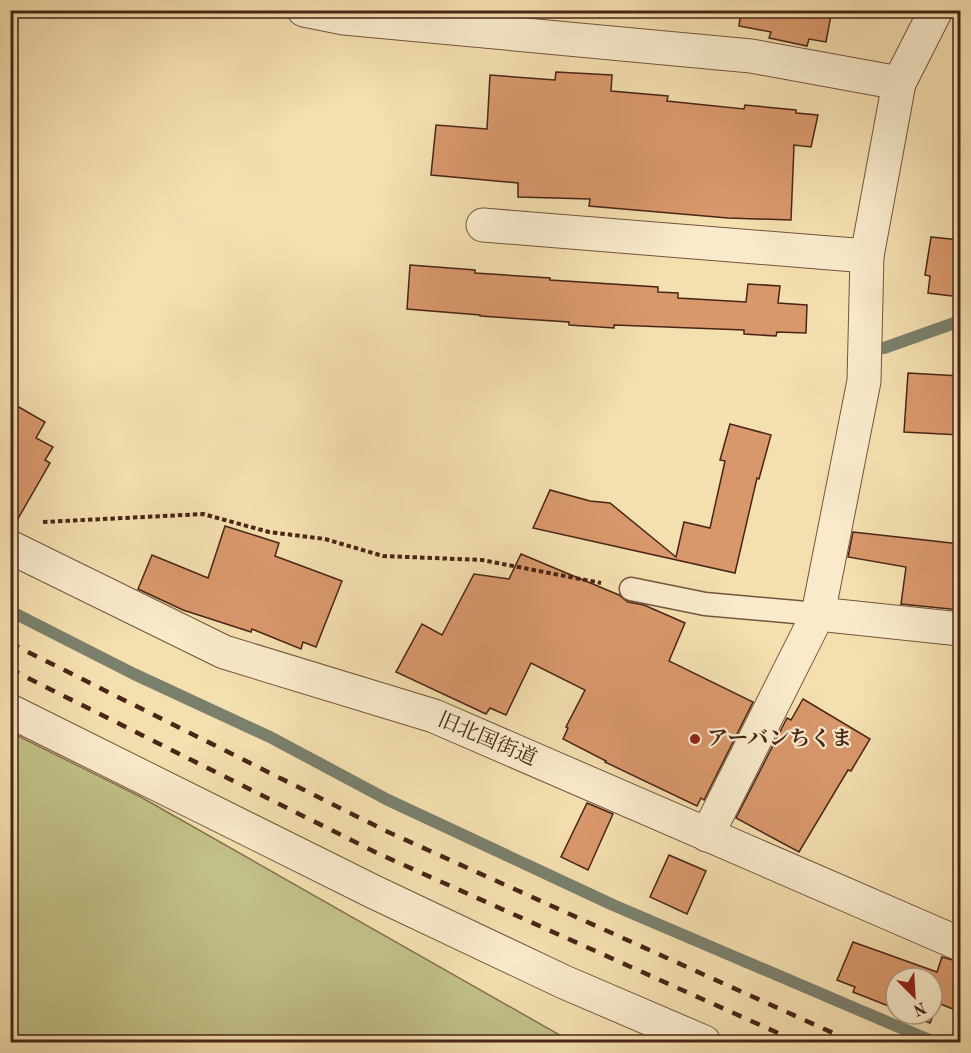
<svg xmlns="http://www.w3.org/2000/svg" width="971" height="1053" font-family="'Old Standard TT','Noto Serif JP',serif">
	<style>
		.green { fill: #c1c087; stroke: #85724f; stroke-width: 1.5 }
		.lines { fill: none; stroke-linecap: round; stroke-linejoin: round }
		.stream { stroke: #7b806d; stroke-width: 12 }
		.building { fill: #d9986c; stroke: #492517; stroke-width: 1.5 }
		.lane-casing { stroke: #74543d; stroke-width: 25 }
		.street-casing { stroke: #74543d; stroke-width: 35 }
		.path { stroke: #492517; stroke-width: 4; stroke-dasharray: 4.5 3; stroke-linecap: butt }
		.lane { stroke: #f8eacb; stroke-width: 22 }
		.street { stroke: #f8eacb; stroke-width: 33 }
		.rail { stroke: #492517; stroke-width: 4.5; stroke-dasharray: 10 10; stroke-linecap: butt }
		.poi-dot { fill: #8f2418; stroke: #f8eacb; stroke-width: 2 }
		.labels { text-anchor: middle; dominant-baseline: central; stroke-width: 4.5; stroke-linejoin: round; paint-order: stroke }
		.poi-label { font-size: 21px; font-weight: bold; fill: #492517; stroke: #f8eacb; text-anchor: start }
		.street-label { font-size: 21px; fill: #492517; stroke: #f8eacb }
	</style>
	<rect width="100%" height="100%" fill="#f4dfaf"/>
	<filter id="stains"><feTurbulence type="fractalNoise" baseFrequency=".00333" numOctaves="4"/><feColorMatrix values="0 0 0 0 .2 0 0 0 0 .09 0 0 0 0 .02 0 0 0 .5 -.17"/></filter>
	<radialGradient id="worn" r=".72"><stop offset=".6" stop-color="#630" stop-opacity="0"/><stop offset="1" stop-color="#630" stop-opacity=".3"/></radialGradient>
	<polygon class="green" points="10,732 139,796 572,1042 11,1042"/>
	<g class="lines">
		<g class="stream">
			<polyline points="884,348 960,321"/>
			<polyline points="10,611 134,674 270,737 388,800 613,905 934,1042"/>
		</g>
	</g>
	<g class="building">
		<polygon points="741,10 832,10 826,42 809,39 807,46 769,38 771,32 739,26"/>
		<polygon points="556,72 612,75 611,91 668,96 667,101 744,109 745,105 796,110 796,113 818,115 811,147 794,145 791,220 728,218 589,206 590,199 518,197 518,183 431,175 436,125 487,129 490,75 555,80"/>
		<polygon points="931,237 960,240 960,297 928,293 930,276 925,275"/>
		<polygon points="410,265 475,270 475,273 550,278 550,280 658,287 658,292 678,293 678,298 746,302 748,284 780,286 778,303 807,305 806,333 777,332 776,336 744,334 744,330 614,325 614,328 569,325 569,322 480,316 480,315 407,309"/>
		<polygon points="908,373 960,376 960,435 904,432"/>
		<polygon points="10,402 45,422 36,438 53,447 45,460 50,463 12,529 10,529"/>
		<polygon points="730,424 771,435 759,479 757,478 735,573 533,528 550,490 590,501 610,503 676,557 684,522 710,528 725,461 720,460"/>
		<polygon points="225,526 279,543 275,556 342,581 316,647 303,642 301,649 252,629 251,632 183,610 138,589 152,555 208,578"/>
		<polygon points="853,532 960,544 960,610 901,604 906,567 848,557"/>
		<polygon points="521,554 619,595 628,602 644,605 685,623 669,661 753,702 704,800 701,798 697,806 605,762 606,761 563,739 568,728 566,727 585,690 531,663 506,715 490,708 486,714 396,672 422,624 442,635 474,574 509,579"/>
		<polygon points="803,699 870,739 851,771 848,770 799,852 736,818 787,718 791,720"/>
		<polygon points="587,803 613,814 588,870 561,857"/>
		<polygon points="669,855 706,871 687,914 650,897"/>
		<polygon points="853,942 937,972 942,957 960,962 960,1012 938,1003 930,1023 908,1014 932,1014 932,978 896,978 896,1009 853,992 855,987 837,980"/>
	</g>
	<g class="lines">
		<defs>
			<polyline id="lane" points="631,589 705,604 818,614"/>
			<g id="street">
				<polyline points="304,10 344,18 751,56 899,83"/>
				<polyline points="483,225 867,256"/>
				<polyline points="10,547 224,652 434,716 960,944"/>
				<polyline points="818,614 960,629"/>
				<polyline points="10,711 374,892 564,982 704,1042"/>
				<polyline points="707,835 818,614 864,381 867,256 899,83 936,10"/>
			</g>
		</defs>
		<use href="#lane" class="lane-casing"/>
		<use href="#street" class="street-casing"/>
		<polyline class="path" points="43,522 203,514 269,532 325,539 383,556 482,560 601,583"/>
		<use href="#lane" class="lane"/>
		<use href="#street" class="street"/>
		<g class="rail">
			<polyline points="10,643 388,832 853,1042"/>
			<polyline points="10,669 377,853 798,1042"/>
		</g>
	</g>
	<circle class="poi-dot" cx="695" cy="739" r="6"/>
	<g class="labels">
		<g class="poi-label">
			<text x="707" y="739">アーバンちくま</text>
		</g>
		<g class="street-label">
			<text transform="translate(487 740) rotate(23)">旧北国街道</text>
		</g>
	</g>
	<rect width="971" height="1053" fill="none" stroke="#f4dfaf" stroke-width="36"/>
	<rect x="12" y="12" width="947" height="1029" fill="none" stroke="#492517" stroke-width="3"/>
	<rect x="18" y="18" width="935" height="1017" fill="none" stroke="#492517" stroke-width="1.5"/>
	<g transform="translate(914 996) rotate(156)"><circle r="28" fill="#f8eacb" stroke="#b29b83" stroke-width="1.5"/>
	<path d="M0-4.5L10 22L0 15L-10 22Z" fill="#8f2418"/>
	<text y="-9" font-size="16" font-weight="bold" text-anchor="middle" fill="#492517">N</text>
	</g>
	<rect width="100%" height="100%" filter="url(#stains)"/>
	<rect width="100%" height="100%" fill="url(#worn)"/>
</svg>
